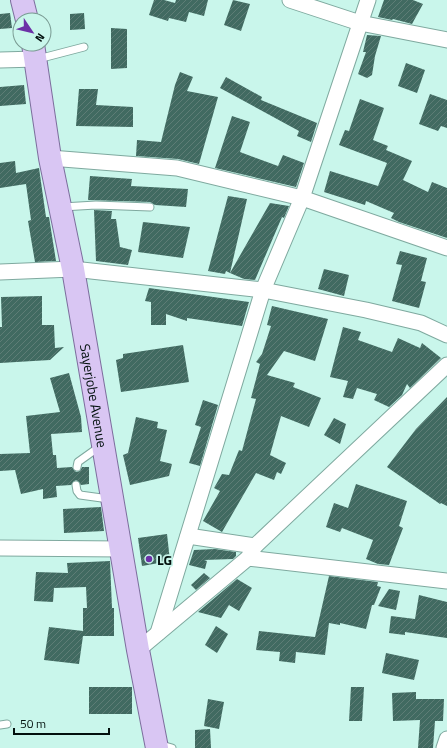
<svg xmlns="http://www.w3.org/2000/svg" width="447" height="748" font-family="'Titillium Web',sans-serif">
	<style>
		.building { fill: url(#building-hatch) }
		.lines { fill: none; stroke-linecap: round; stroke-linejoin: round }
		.service-casing { stroke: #7fa99f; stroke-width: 9 }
		.minor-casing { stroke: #7fa99f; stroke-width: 17 }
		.primary-casing { stroke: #7d6e9d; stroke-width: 24 }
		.service { stroke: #fff; stroke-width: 7 }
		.minor { stroke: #fff; stroke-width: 15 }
		.primary { stroke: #d9c6f3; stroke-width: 22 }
		.poi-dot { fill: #6c31a7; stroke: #c9f6eb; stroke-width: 1.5 }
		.labels { text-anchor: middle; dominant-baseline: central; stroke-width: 3.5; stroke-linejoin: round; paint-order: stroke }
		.street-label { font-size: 14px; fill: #02100d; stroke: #c9f6eb }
		.poi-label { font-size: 14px; font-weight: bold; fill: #02100d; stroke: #c9f6eb; text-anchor: start }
	</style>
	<defs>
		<pattern id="building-hatch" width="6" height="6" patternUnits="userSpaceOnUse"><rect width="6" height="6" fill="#416a61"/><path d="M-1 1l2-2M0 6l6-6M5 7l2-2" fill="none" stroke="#5e7d76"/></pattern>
	</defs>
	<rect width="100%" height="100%" fill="#c9f6eb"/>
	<g class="building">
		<polygon points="154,0 164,0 175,3 176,0 208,0 204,16 189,12 186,22 169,18 168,21 149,15"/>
		<polygon points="233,0 250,4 241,31 224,25"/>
		<polygon points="384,0 413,0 423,4 412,24 393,19 392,20 378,17"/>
		<polygon points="10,13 12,28 0,29 0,14"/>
		<polygon points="84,13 85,29 70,30 70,14"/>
		<polygon points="111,28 127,29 127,68 111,69"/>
		<polygon points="367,35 381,36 375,56 372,75 367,78 358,74 366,52 363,52"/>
		<polygon points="406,63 425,70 417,93 398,86"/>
		<polygon points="180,72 193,77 187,91 218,97 199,164 178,159 136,156 137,140 161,142 175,85"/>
		<polygon points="226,77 262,97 261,100 317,123 311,142 297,136 299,131 220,88"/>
		<polygon points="24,85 26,104 0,106 0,87"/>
		<polygon points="79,89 98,89 96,105 133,107 133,127 76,126"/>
		<polygon points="430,94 447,100 447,128 441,126 438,131 419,124"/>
		<polygon points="360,99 384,108 373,140 388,146 386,150 412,161 403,180 428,192 432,182 447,188 447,238 399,222 391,218 394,213 366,201 365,205 324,192 330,171 378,186 387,163 339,145 345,130 349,131"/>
		<polygon points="232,116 250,122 240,152 278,166 283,155 304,163 296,187 215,168"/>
		<polygon points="15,161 16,173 39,168 46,217 49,217 56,261 35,262 28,221 31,220 26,184 0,188 0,163"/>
		<polygon points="90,176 132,179 131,186 188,189 186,207 155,205 150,202 88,200"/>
		<polygon points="228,196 247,199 230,273 226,271 225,274 208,271"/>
		<polygon points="270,203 289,206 284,218 282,217 255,280 244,279 230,273"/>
		<polygon points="94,210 112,211 111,219 116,219 120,247 132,250 128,265 96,261"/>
		<polygon points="143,222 190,227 183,258 138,252"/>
		<polygon points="400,251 427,258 421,281 426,282 419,308 392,301 402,265 396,264"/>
		<polygon points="324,269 349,275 344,296 318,289"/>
		<polygon points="149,288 249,302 242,326 187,318 187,321 166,314 166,325 151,325 151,302 145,301"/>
		<polygon points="42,296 42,325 54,325 55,348 64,347 50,360 0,363 0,327 2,327 1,297"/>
		<polygon points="272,306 328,319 315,361 284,351 267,375 295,383 293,387 321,398 309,427 281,416 270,455 286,463 281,474 277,472 274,480 256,473 222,532 203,521 220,491 214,488 222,474 229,475 239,450 242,451 256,399 251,398 260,364 256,362 262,354 271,326 267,325"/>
		<polygon points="343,327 361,332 358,340 392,352 398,338 420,348 422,343 441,358 410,388 407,384 402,395 389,407 374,400 377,394 357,388 353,399 343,397 348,381 330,377"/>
		<polygon points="183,345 189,382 121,392 116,360 123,358 123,354"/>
		<polygon points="69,373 81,417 82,432 51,434 53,455 56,455 57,468 72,467 76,472 80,471 82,467 89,467 89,484 81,485 76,480 71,485 56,486 57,497 43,499 43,489 21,494 15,470 0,471 0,454 30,453 26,416 60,412 50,378"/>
		<polygon points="447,397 447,506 441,503 440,504 387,467 416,429"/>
		<polygon points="203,400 218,405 200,466 189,463 201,427 195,425"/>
		<polygon points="136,417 158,422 157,428 167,430 160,461 172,464 169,476 130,485 123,455 128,453"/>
		<polygon points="334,418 346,424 340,444 324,435"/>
		<polygon points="356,484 407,501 399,526 403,528 389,565 378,564 366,559 373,540 342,528 340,532 326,527 334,503 348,508"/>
		<polygon points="101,507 104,531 64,533 63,509"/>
		<polygon points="167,534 170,561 142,566 138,538"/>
		<polygon points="215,549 236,552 236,556 233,559 204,560 207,561 205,569 189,565 194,550"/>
		<polygon points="110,561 112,608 114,608 114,636 83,636 79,664 44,660 49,627 83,631 83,608 87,608 86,587 54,588 53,602 34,601 36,572 68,573 67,563"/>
		<polygon points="204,573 210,578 196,590 191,585"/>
		<polygon points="329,576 378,582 377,586 381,587 374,605 372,605 366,629 340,623 340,625 329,623 325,655 296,652 295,663 279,661 280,652 256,650 259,631 315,637"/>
		<polygon points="237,579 252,588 239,611 229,605 221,618 198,612"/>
		<polygon points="389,589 400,591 396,610 378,606"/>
		<polygon points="419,595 447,602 447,638 405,632 405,635 389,633 391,616 415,619"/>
		<polygon points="216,626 228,634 217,653 205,645"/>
		<polygon points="386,653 419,660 414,680 382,673"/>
		<rect x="89" y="687" width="43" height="27"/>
		<polygon points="351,687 364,687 362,721 349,721"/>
		<polygon points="416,692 416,699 444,699 443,721 435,721 433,748 418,748 420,720 393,721 392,693"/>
		<polygon points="208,699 224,702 219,729 204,726"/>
		<polygon points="210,729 211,748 195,748 195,730"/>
	</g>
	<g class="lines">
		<defs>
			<g id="service">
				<polyline points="38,59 84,47"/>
				<polyline points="62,207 96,205 150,207"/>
				<polyline points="77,467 78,462 99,447"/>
				<polyline points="76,485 77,491 80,495 109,499"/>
				<polyline points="0,725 7,724"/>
				<polyline points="158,744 172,748"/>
			</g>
			<g id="minor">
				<polyline points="290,0 360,23 447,40"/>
				<polyline points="0,60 37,59"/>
				<polyline points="50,158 177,168 302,198 447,248"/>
				<polyline points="0,272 73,269 263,290 366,310 421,323 447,335"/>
				<polyline points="188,536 255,546"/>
				<polyline points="0,548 122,549"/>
				<polyline points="248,558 447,581"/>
				<polyline points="158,633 263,290 302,198 368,0"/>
				<polyline points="138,650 248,558 255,546 447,365"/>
				<polyline points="444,748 447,739"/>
			</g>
			<g id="primary">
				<polyline points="22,0 27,20"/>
				<path id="s1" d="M33 44 50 158 73 269 138 650 157 748"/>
			</g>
		</defs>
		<use href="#service" class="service-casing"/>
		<use href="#minor" class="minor-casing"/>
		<use href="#primary" class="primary-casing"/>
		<use href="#service" class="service"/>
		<use href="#minor" class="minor"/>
		<use href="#primary" class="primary"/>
	</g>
	<circle class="poi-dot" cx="149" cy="559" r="4"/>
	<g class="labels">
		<g class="street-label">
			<text stroke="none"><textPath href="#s1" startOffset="357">Sayerjobe Avenue</textPath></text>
		</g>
		<g class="poi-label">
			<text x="157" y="559">LG</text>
		</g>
	</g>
	<g transform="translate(32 32) rotate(125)"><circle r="19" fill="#c9f6eb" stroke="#799a92"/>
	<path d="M0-3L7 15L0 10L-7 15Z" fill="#6c31a7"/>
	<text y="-6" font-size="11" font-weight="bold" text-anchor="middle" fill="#02100d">N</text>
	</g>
	<path d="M14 728v6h95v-6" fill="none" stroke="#02100d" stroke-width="2"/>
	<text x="20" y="728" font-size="12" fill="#02100d" stroke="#c9f6eb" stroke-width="3" paint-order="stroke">50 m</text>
</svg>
